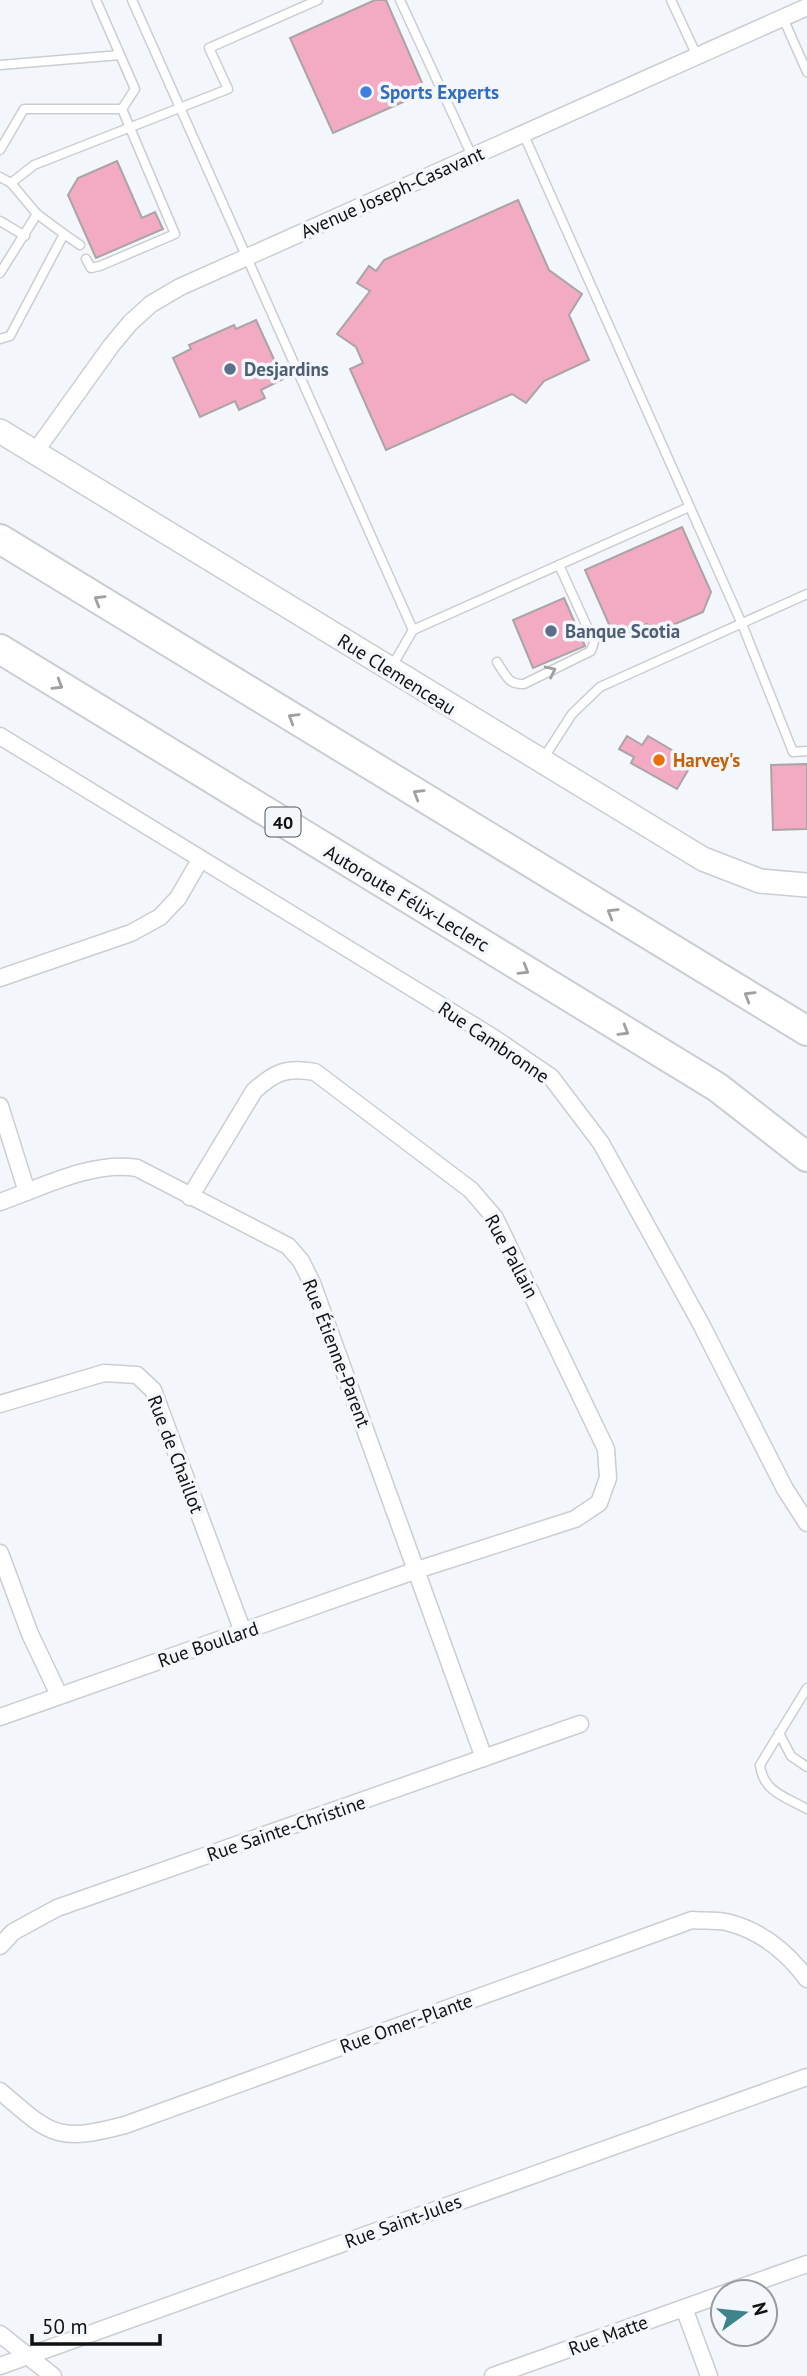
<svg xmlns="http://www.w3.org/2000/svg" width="807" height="2376" font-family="'PT Sans',sans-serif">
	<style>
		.building { fill: #f3aac3; stroke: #aaa4a6; stroke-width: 2 }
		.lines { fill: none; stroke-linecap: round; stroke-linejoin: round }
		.lane-casing { stroke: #cacdd1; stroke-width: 11 }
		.street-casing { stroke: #cacdd1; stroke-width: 19 }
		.secondary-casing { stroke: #cacdd1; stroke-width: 26 }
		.highway-casing { stroke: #cacdd1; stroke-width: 32 }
		.lane { stroke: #fff; stroke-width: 8 }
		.street { stroke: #fff; stroke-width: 16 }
		.secondary { stroke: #fff; stroke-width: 23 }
		.highway { stroke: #fff; stroke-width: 28 }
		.oneway { stroke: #9fa0a0 }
		.shop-dot { fill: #3f7fe0; stroke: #f3f7fb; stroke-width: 2.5 }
		.service-dot { fill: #5c6f8a; stroke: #f3f7fb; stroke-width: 2.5 }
		.food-dot { fill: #e8710a; stroke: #f3f7fb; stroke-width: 2.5 }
		.labels { text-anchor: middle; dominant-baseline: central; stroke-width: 7; stroke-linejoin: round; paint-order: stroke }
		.shield { fill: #f3f7fb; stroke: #545658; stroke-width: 2 }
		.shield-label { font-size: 18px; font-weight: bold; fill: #101112 }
		.shop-label { font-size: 19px; font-weight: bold; fill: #366cbe; stroke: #f3f7fb; text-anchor: start }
		.street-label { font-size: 19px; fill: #101112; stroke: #f3f7fb }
		.service-label { font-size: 19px; font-weight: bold; fill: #4e5e75; stroke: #f3f7fb; text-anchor: start }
		.food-label { font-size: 19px; font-weight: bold; fill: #c56008; stroke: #f3f7fb; text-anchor: start }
	</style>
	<rect width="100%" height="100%" fill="#f3f7fb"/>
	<g class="building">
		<polygon points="375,0 386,0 426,92 333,133 290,38"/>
		<polygon points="117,161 142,218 155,212 163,229 96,258 68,195 78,178"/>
		<polygon points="518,200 549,270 582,294 569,315 589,360 544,381 526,403 512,394 386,450 350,369 363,363 356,347 337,334 370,291 357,283 369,266 376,271 384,260"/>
		<polygon points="256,320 283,379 261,390 265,398 239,410 235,401 200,417 173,358 191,349 189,345 234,325 236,329"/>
		<polygon points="682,527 711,592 703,612 652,634 647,624 615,638 585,570"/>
		<polygon points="564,598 585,646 533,668 513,620"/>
		<polygon points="627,736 642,745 648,736 677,753 675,756 691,765 677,789 631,763 634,757 619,749"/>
		<polygon points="807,764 807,829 773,830 771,765"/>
	</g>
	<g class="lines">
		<defs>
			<g id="lane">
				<polyline points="132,0 413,630"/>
				<polyline points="400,0 472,156"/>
				<polyline points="671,0 697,56"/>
				<polyline points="783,18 807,72"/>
				<polyline points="0,65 120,55"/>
				<polyline points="523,133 742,624 793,752 807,751"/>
				<polyline points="0,150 24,109 122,109 135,89 96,0"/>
				<polyline points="0,177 11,183 34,165 228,89 209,48 318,0"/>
				<polyline points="0,221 25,236"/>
				<polyline points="64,234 80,245"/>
				<polyline points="86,259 91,268 100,266 175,234 122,109"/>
				<polyline points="0,273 37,214 11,183"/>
				<polyline points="0,339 10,336 64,234 37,214"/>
				<path d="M497 662C505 674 508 685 524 684L591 651 594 642 559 565"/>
				<polyline points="391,668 413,630 689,507"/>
				<polyline points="543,759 572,714 600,687 807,594"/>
				<path d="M807 1688 760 1765C763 1792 786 1797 807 1809"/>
				<polyline points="779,1733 791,1756 807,1767"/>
			</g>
			<g id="street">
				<polyline points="35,452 111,346 130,323 151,304 180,287 807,7"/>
				<polyline points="0,736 494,1038 551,1077 601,1143 701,1324 785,1489 807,1523"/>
				<polyline points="0,978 131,933 160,917 178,898 200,860"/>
				<polyline points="0,1106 27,1192"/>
				<path d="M0 1202C43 1187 91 1161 137 1168L288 1246 301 1261 312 1283 484 1758"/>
				<polyline points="0,1404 104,1373 137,1375 153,1390 243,1632"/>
				<polyline points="0,1553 30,1634 59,1695"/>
				<path d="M0 1717 417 1570 575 1519 599 1503 608 1478 606 1449 495 1218 471 1190 315 1072C286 1067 275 1072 254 1091L190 1197"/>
				<polyline points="0,1946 13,1932 57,1908 580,1724"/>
				<path d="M0 2091C51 2135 57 2143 125 2125L692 1920C703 1921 715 1920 726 1922 760 1930 787 1952 807 1979"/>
				<polyline points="728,2292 807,2264"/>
				<polyline points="684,2308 709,2376"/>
				<polyline points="0,2334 53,2376"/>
				<polyline points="0,2366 807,2077"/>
				<polyline points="493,2376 723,2294"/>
			</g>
			<polyline id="secondary" points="0,431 703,859 760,881 807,885"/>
			<g id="highway">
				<polyline points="0,539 807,1031"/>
				<polyline points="0,649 717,1087 807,1157"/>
			</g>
		</defs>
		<use href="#lane" class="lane-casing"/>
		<use href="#street" class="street-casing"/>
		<use href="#secondary" class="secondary-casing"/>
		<use href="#highway" class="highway-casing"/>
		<use href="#lane" class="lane"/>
		<use href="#street" class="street"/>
		<use href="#secondary" class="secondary"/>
		<use href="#highway" class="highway"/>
	</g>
	<defs><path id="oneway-chevron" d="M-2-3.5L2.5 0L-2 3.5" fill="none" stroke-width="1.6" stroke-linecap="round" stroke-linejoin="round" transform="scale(1.75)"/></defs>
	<g class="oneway">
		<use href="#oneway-chevron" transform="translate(99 600) rotate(-149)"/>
		<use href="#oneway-chevron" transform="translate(551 671) rotate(-26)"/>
		<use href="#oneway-chevron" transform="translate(58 685) rotate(31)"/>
		<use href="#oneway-chevron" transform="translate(293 718) rotate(-149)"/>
		<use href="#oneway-chevron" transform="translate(418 794) rotate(-149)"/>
		<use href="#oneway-chevron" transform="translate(612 913) rotate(-149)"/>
		<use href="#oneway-chevron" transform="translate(524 970) rotate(31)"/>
		<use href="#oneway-chevron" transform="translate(749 996) rotate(-149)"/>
		<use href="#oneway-chevron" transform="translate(624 1031) rotate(31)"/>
	</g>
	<circle class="shop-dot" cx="366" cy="92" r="7"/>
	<g class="service-dot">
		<circle cx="230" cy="369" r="7"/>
		<circle cx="551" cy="631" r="7"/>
	</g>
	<circle class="food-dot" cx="659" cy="760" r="7"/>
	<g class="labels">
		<rect class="shield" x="265.5" y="807.5" width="35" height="29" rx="5"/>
		<g class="shield-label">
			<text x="283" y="822">40</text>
		</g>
		<g class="shop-label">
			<text x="380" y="92">Sports Experts</text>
		</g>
		<g class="street-label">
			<text transform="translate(392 192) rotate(-24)">Avenue Joseph-Casavant</text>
			<text transform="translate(397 674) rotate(32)">Rue Clemenceau</text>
			<text transform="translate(407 898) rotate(31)">Autoroute Félix-Leclerc</text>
			<text transform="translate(494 1042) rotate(34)">Rue Cambronne</text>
			<text transform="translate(512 1256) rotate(62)">Rue Pallain</text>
			<text transform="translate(337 1353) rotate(69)">Rue Étienne-Parent</text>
			<text transform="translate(176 1454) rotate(69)">Rue de Chaillot</text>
			<text transform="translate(208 1644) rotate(-19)">Rue Boullard</text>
			<text transform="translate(286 1828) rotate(-19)">Rue Sainte-Christine</text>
			<text transform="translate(406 2023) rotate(-20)">Rue Omer-Plante</text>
			<text transform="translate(403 2221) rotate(-20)">Rue Saint-Jules</text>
			<text transform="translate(608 2335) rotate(-20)">Rue Matte</text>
		</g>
		<g class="service-label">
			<text x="244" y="369">Desjardins</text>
			<text x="565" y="631">Banque Scotia</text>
		</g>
		<g class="food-label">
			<text x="673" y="760">Harvey's</text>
		</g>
	</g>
	<g transform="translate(744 2313) rotate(75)"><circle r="33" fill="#f3f7fb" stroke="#989b9e" stroke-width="2"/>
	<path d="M0-5L12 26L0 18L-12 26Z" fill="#3d848c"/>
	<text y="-10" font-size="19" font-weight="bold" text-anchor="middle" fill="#101112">N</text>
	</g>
	<path d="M32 2334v10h128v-10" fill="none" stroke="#101112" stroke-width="3.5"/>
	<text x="42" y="2334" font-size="21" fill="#101112" stroke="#f3f7fb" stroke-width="5" paint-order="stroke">50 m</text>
</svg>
